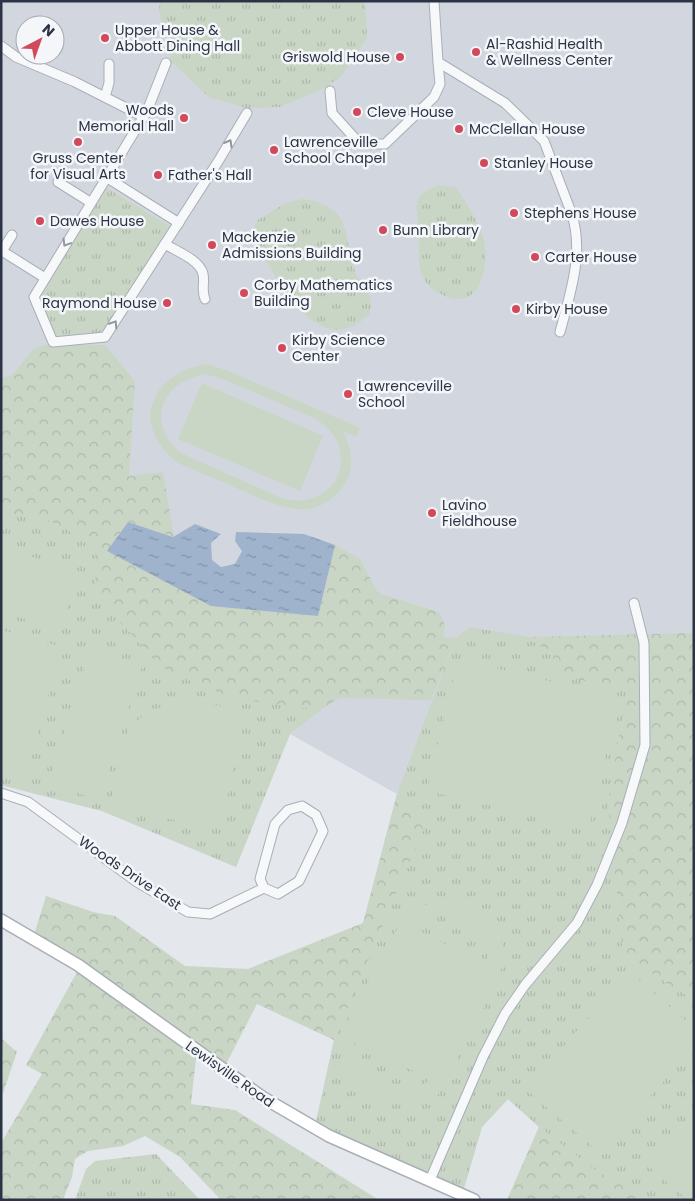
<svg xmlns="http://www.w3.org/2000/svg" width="695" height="1201" font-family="Poppins,sans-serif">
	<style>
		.built { fill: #d2d6de; fill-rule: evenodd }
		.grass { fill: url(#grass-tufts) }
		.forest { fill: url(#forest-crowns) }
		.pitch { fill: #c9d6c5; fill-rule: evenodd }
		.water { fill: url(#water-ripples) }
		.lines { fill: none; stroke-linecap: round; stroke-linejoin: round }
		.street-casing { stroke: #a9aeb7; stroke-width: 11 }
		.secondary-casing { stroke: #a9aeb7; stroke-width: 14 }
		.street { stroke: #f7f8fa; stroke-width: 9 }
		.secondary { stroke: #fff; stroke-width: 11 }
		.oneway { stroke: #9196a0 }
		.poi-dot { fill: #d1495b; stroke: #f4f6f9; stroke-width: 2 }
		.labels { text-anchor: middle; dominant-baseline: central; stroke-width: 5; stroke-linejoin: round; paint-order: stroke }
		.poi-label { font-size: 14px; fill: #2b3445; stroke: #f4f6f9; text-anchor: start }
		.street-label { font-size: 14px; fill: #2b3445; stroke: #f4f6f9 }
	</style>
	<defs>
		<pattern id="grass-tufts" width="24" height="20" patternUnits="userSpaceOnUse" patternTransform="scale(1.25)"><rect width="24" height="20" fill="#c9d6c5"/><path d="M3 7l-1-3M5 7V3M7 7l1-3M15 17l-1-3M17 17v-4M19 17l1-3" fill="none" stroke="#adb8ab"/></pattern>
		<pattern id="forest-crowns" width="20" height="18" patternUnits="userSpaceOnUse" patternTransform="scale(1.25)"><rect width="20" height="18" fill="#c9d6c5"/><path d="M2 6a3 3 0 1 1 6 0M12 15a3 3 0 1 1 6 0" fill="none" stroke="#adb8ab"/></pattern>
		<pattern id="water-ripples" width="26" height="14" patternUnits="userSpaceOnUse" patternTransform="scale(1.25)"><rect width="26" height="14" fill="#9fb4cc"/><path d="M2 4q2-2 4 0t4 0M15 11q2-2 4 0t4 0" fill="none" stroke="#8293a7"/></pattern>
	</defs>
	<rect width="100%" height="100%" fill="#e4e7ec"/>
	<path class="built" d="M1 1H694V1200H507L539 1127 508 1099 482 1127 462 1195 315 1126 334 1040 376 936 363 923 397 794 290 734 236 867 102 811 1 785ZM25 25H55V55H25Z"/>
	<g class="grass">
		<polygon points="160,1 365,1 367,38 343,74 327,87 280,107 247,108 208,97 171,61 159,10"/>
		<path d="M438 185 456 187C466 203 479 222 484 240 490 269 478 315 441 294 434 291 428 286 424 279 415 263 421 244 419 227 415 202 413 196 438 185Z"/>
		<polygon points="104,186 171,227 103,334 55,338 38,297"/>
		<path d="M302 199C354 206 342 234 355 271 358 281 368 289 370 298 372 302 370 309 370 314 316 366 276 275 252 237L256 221 286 203Z"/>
		<polygon points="1,514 46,519 97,545 95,596 234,699 321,710 290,734 236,867 102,811 1,785"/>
		<polygon points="470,627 528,637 553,655 554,674 627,690 608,802 623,955 694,1000 694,1200 646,1200 594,1170 539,1127 508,1099 482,1127 462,1195 315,1126 334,1040 424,829 397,794 456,638"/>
		<polygon points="156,1154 200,1200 75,1200 86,1169 95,1161"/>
	</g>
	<g class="forest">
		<polygon points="53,342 64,345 105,345 135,381 129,476 163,472 174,537 128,522 107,551 318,616 335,545 360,559 378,593 439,612 445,625 443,637 456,638 431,700 339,698 321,710 234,699 167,671 95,596 96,545 46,519 1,514 1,378 13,375 32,350"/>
		<polygon points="694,633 694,1000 623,955 608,802 627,690 553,674 553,655 528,637"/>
		<polygon points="397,794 424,829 334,1040 257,1004 223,1070 34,935 46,896 93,912 115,916 185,966 248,969 363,923"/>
		<polygon points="77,972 196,1058 191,1104 235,1110 379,1200 221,1200 180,1157 145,1136 123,1146 88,1151 75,1159 72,1177 63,1200 1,1200 1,1143 42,1074 26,1065"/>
		<polygon points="1,1038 17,1052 1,1099"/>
		<polygon points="539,1127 594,1169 646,1200 507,1200"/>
	</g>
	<g class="pitch">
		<path d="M205 364 226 370 360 428 356 437 343 431C351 447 356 469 344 485 315 526 277 506 241 490 220 481 199 472 178 463 130 426 149 375 205 364ZM205 374 223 379 316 419C332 430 342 442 341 462 340 489 313 504 289 500 278 498 267 491 257 487 232 476 207 465 183 454 144 425 160 382 205 374Z"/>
		<polygon points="202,383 323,436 300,491 178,439"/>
		<polygon points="1,548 78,570 61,629 1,612"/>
		<polygon points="1,630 62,647 26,775 1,768"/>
		<polygon points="90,650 142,666 100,800 48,784"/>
		<polygon points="458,659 619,698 589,828 427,791"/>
		<path d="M179 700 221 706 243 715 221 828 112 809C115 777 115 733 146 714 156 708 168 704 179 700Z"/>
		<path d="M413 899 425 905C431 904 438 901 444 901 470 900 499 922 503 948 505 962 500 974 495 986L432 1106C419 1100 412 1104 399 1104 376 1104 352 1090 344 1067 343 1061 342 1054 341 1048L335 1045ZM444 915C474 918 490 936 488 966L414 928 424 920ZM354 1041H355L430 1080C408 1097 371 1093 359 1065 356 1058 355 1048 354 1041Z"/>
		<polygon points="629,972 694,1028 694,1047 600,1153 529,1092 528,1086"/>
		<polygon points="694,1111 694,1200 688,1200 648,1166"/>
	</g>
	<polygon class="water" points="128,522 173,537 195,524 221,534 211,543 212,560 221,567 235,564 242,551 235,541 236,532 304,534 335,545 318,616 211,606 107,551"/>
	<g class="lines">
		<defs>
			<g id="street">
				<path d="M434 1 438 62 505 103 544 141 571 212C585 251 570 294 560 332"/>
				<polyline points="1,46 16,57 75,82 144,117"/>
				<polyline points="166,63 147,111 34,297 53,342 105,337 219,160 247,113"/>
				<polyline points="330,91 332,113 360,144 385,144 434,97 440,84 438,62"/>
				<polyline points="105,97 109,83 109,64"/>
				<polyline points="106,177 179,223"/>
				<polyline points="58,182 90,202"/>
				<polyline points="12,235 2,251 45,278"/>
				<path d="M165 244C176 251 200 260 203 274 205 283 201 290 205 299"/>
				<polyline points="1,793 28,802 137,882 188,912 210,914 264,888 278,894 299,881 323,831 316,815 302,806 288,810 275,824 260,879 264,888"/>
				<polyline points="430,1180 483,1057 505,1014 525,985 577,923 597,885 622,823 645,745 644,643 634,603"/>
			</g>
			<polyline id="secondary" points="1,920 78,965 262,1097 329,1136 474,1200"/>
		</defs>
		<use href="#street" class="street-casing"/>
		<use href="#secondary" class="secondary-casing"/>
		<use href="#street" class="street"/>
		<use href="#secondary" class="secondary"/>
	</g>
	<defs><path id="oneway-chevron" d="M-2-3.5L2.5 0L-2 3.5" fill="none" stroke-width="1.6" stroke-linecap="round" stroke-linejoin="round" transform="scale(1.25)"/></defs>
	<g class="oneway">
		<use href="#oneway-chevron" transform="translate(229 143) rotate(-60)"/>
		<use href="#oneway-chevron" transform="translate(66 243) rotate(121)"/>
		<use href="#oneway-chevron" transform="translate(114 324) rotate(-57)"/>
	</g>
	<g class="poi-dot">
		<circle cx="105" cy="38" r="5"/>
		<circle cx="476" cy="52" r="5"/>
		<circle cx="400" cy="57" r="5"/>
		<circle cx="357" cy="112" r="5"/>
		<circle cx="184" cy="118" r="5"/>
		<circle cx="459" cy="129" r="5"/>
		<circle cx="78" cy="142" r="5"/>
		<circle cx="274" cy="150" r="5"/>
		<circle cx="484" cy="163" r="5"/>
		<circle cx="158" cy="175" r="5"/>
		<circle cx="514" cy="213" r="5"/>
		<circle cx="40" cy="221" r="5"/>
		<circle cx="383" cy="230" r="5"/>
		<circle cx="212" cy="245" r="5"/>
		<circle cx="535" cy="257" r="5"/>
		<circle cx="244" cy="293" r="5"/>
		<circle cx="167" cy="303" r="5"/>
		<circle cx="516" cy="309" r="5"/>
		<circle cx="282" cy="348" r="5"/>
		<circle cx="348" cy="394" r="5"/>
		<circle cx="432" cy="513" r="5"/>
	</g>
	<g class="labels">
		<g class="poi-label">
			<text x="115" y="30">Upper House &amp;<tspan x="115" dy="16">Abbott Dining Hall</tspan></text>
			<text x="486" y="44">Al-Rashid Health<tspan x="486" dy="16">&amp; Wellness Center</tspan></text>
			<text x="390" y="57" text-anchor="end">Griswold House</text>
			<text x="174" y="110" text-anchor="end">Woods<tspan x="174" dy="16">Memorial Hall</tspan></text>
			<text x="367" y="112">Cleve House</text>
			<text x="469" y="129">McClellan House</text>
			<text x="284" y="142">Lawrenceville<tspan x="284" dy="16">School Chapel</tspan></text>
			<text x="78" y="158" text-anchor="middle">Gruss Center<tspan x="78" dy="16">for Visual Arts</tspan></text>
			<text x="494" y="163">Stanley House</text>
			<text x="168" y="175">Father's Hall</text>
			<text x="524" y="213">Stephens House</text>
			<text x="50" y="221">Dawes House</text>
			<text x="393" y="230">Bunn Library</text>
			<text x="222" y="237">Mackenzie<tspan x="222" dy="16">Admissions Building</tspan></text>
			<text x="545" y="257">Carter House</text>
			<text x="254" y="285">Corby Mathematics<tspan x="254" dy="16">Building</tspan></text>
			<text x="157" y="303" text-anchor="end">Raymond House</text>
			<text x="526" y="309">Kirby House</text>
			<text x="292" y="340">Kirby Science<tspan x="292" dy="16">Center</tspan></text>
			<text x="358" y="386">Lawrenceville<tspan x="358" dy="16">School</tspan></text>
			<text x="442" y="505">Lavino<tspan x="442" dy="16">Fieldhouse</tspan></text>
		</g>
		<g class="street-label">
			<text transform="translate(130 873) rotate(34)">Woods Drive East</text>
			<text transform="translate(230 1074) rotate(35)">Lewisville Road</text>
		</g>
	</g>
	<rect width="695" height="1201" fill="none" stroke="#2b3445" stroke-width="5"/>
	<g transform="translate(40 40) rotate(41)"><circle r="24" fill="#f4f6f9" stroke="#a4a8b1"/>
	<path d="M0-4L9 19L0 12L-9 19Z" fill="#d1495b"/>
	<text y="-8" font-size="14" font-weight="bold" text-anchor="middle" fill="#2b3445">N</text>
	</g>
</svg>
